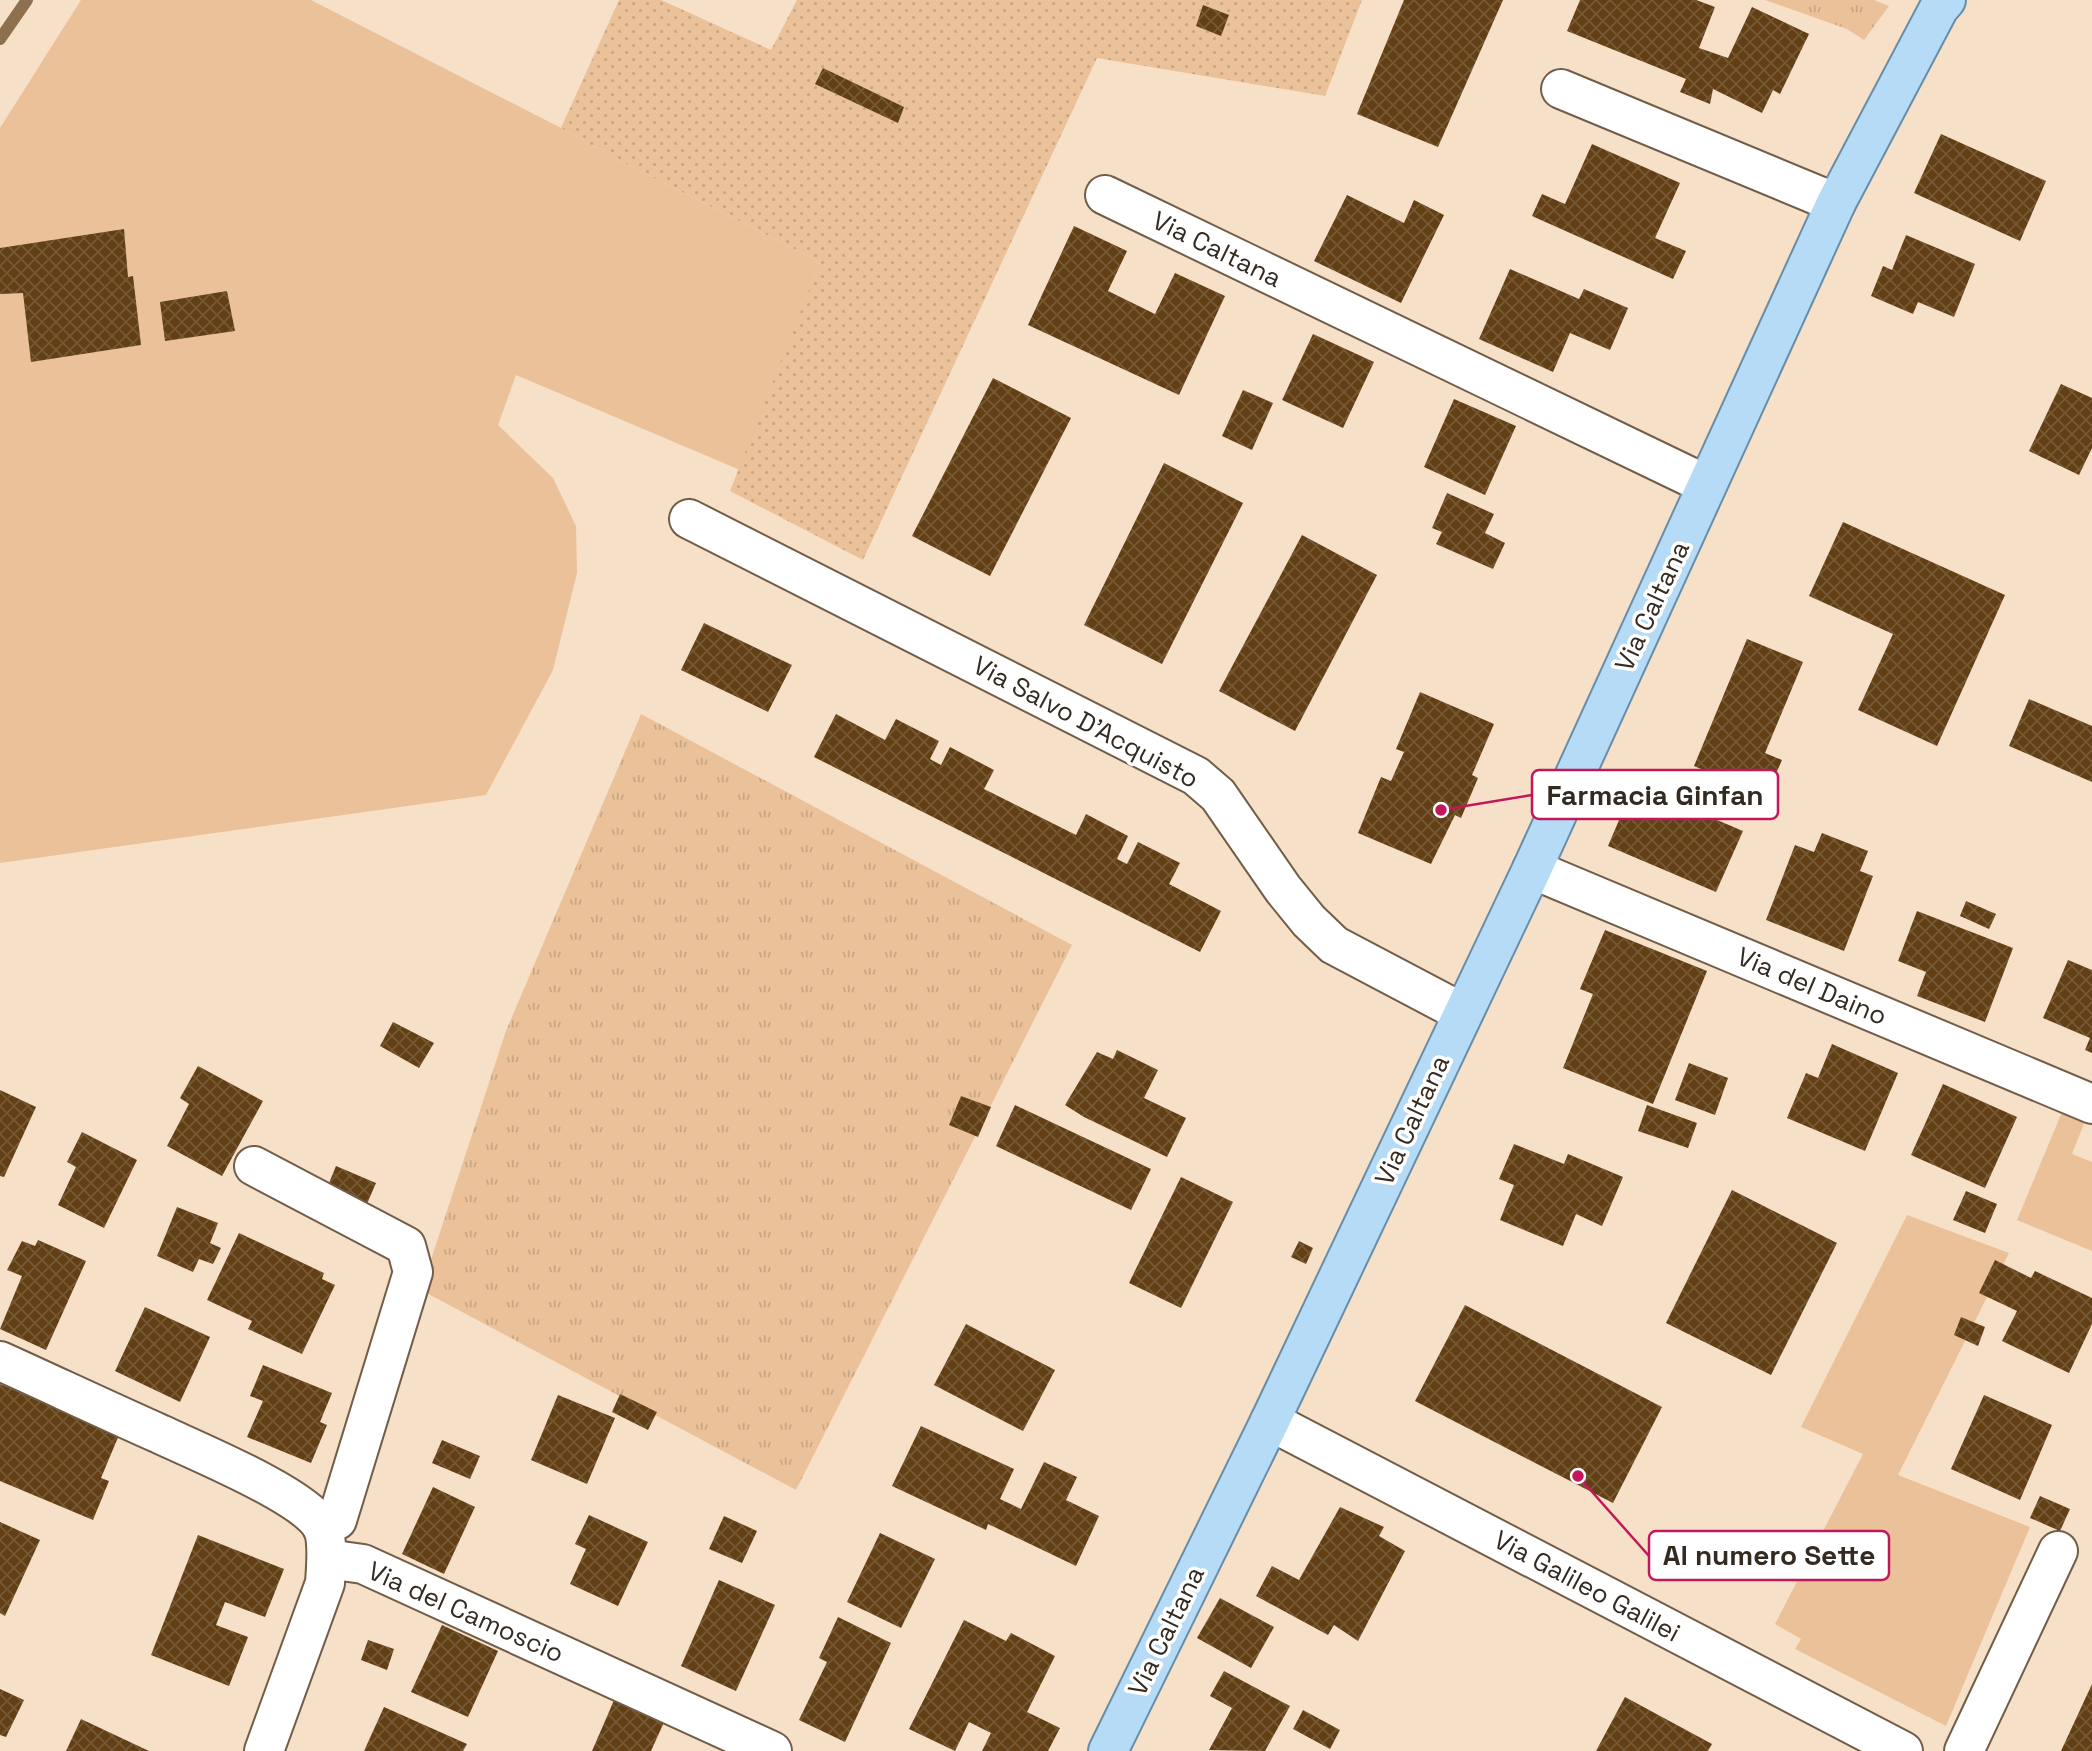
<svg xmlns="http://www.w3.org/2000/svg" width="2092" height="1751" font-family="'Space Grotesk',sans-serif">
	<style>
		.grass { fill: url(#grass-tufts) }
		.park { fill: #eac198 }
		.garden { fill: url(#garden-dots) }
		.lines { fill: none; stroke-linecap: round; stroke-linejoin: round }
		.stream { stroke: #8e7051; stroke-width: 12 }
		.building { fill: url(#building-cross-hatch) }
		.minor-casing { stroke: #715d48; stroke-width: 42 }
		.major-casing { stroke: #688da8; stroke-width: 42 }
		.minor { stroke: #fff; stroke-width: 38 }
		.major { stroke: #b5dbf6; stroke-width: 38 }
		.labels { text-anchor: middle; dominant-baseline: central; stroke-width: 7; stroke-linejoin: round; paint-order: stroke }
		.street-label { font-size: 26px; fill: #332a21; stroke: #fff }
		.leader { fill: none; stroke: #c2185b; stroke-width: 2.5 }
		.callout-dot { fill: #c2185b; stroke: #fff; stroke-width: 2.5 }
		.callout { fill: #fff; stroke: #c2185b; stroke-width: 2.5 }
		.callout-label { font-size: 28px; text-anchor: middle; font-weight: bold; fill: #332a21 }
	</style>
	<defs>
		<pattern id="grass-tufts" width="24" height="20" patternUnits="userSpaceOnUse" patternTransform="scale(1.75)"><rect width="24" height="20" fill="#eac198"/><path d="M3 7l-1-3M5 7V3M7 7l1-3M15 17l-1-3M17 17v-4M19 17l1-3" fill="none" stroke="#c9a683"/></pattern>
		<pattern id="garden-dots" width="8" height="8" patternUnits="userSpaceOnUse" patternTransform="scale(1.75)"><rect width="8" height="8" fill="#eac198"/><path d="M2 2h.1M6 6h.1" fill="none" stroke="#c9a683" stroke-width="1.8" stroke-linecap="round"/></pattern>
		<pattern id="building-cross-hatch" width="8" height="8" patternUnits="userSpaceOnUse" patternTransform="scale(1.75)"><rect width="8" height="8" fill="#623f15"/><path d="M0 0l8 8M0 8l8-8" fill="none" stroke="#755936"/></pattern>
	</defs>
	<rect width="100%" height="100%" fill="#f7e0c8"/>
	<g class="grass">
		<polygon points="1765,0 1874,0 1889,6 1864,40 1847,29"/>
		<polygon points="641,714 1072,945 796,1490 421,1290 506,1031"/>
	</g>
	<g class="park">
		<polygon points="81,0 311,0 561,128 615,158 820,262 740,470 516,375 498,425 553,478 576,526 577,573 553,670 486,795 0,863 0,128"/>
		<polygon points="2062,1112 2085,1121 2072,1154 2092,1162 2092,1251 2017,1220"/>
		<polygon points="1907,1215 2009,1253 1898,1475 2030,1527 1946,1726 1795,1649 1801,1639 1775,1624 1863,1454 1801,1427"/>
	</g>
	<polygon class="garden" points="619,0 661,0 771,50 797,0 1362,0 1325,96 1097,58 863,560 730,491 820,262 615,158 561,128"/>
	<g class="lines">
		<polyline class="stream" points="0,39 27,0"/>
	</g>
	<g class="building">
		<polygon points="1404,0 1503,0 1438,147 1357,114"/>
		<polygon points="1580,0 1696,0 1715,7 1699,48 1728,58 1752,7 1809,34 1780,94 1773,90 1762,113 1713,89 1710,104 1680,92 1686,79 1567,31"/>
		<polygon points="1203,5 1229,15 1221,36 1196,26"/>
		<polygon points="823,68 904,107 898,123 815,84"/>
		<polygon points="1941,134 2046,181 2020,241 1914,193"/>
		<polygon points="1592,144 1680,183 1655,238 1686,251 1673,279 1532,216 1542,194 1565,204"/>
		<polygon points="1347,195 1404,223 1414,200 1444,215 1401,303 1314,261"/>
		<polygon points="1074,226 1127,251 1108,291 1155,314 1175,273 1225,296 1179,395 1028,325"/>
		<polygon points="124,229 128,277 133,276 141,345 31,362 23,293 0,294 0,248"/>
		<polygon points="1906,235 1975,264 1954,317 1918,302 1913,314 1871,296 1883,266 1892,270"/>
		<polygon points="1510,269 1579,299 1584,289 1628,308 1610,350 1570,333 1553,372 1479,339"/>
		<polygon points="227,291 235,331 165,341 160,302"/>
		<polygon points="1313,334 1374,362 1343,428 1282,400"/>
		<polygon points="993,378 1071,418 990,576 912,536"/>
		<polygon points="2061,384 2092,398 2092,448 2079,475 2029,451"/>
		<polygon points="1243,390 1273,403 1252,450 1222,436"/>
		<polygon points="1454,399 1516,426 1485,495 1424,467"/>
		<polygon points="1164,463 1243,503 1162,664 1084,625"/>
		<polygon points="1447,493 1494,514 1485,533 1505,543 1493,569 1436,544 1442,532 1432,528"/>
		<polygon points="1843,522 2005,595 1937,746 1858,710 1893,634 1809,596"/>
		<polygon points="1302,535 1377,575 1295,731 1219,691"/>
		<polygon points="704,623 792,665 768,712 681,670"/>
		<polygon points="1747,639 1803,662 1765,753 1782,760 1772,783 1754,775 1748,789 1694,766"/>
		<polygon points="1420,692 1494,724 1472,775 1478,778 1461,818 1455,815 1431,864 1358,833 1381,777 1391,781 1404,752 1396,749"/>
		<polygon points="2029,699 2092,726 2092,782 2009,746"/>
		<polygon points="836,714 885,740 896,719 939,741 930,759 941,765 950,747 994,770 984,789 1076,835 1086,814 1128,836 1117,859 1127,864 1138,842 1180,863 1169,884 1221,911 1200,952 814,757"/>
		<polygon points="1634,785 1743,831 1716,892 1608,846"/>
		<polygon points="1822,833 1868,851 1860,871 1873,876 1844,951 1766,920 1795,845 1814,852"/>
		<polygon points="1966,901 1996,914 1989,929 1960,916"/>
		<polygon points="1917,911 2013,948 1985,1022 1917,996 1926,972 1898,961"/>
		<polygon points="1605,930 1707,971 1653,1104 1563,1068 1593,994 1580,989"/>
		<polygon points="2068,960 2092,970 2092,1053 2085,1050 2090,1038 2043,1018"/>
		<polygon points="393,1022 434,1043 419,1068 380,1046"/>
		<polygon points="1832,1044 1898,1073 1865,1151 1787,1118 1806,1073 1818,1078"/>
		<polygon points="1117,1050 1158,1070 1144,1098 1186,1118 1167,1157 1084,1117 1065,1105 1097,1052 1113,1059"/>
		<polygon points="1689,1063 1728,1078 1715,1115 1675,1100"/>
		<polygon points="198,1066 263,1101 222,1176 167,1146 189,1104 180,1098"/>
		<polygon points="1943,1084 2017,1117 1985,1188 1911,1155"/>
		<polygon points="0,1090 36,1107 4,1177 0,1176"/>
		<polygon points="961,1096 991,1107 978,1137 949,1125"/>
		<polygon points="1015,1105 1151,1169 1131,1210 996,1146"/>
		<polygon points="1647,1105 1697,1123 1688,1148 1638,1131"/>
		<polygon points="82,1132 137,1160 104,1228 58,1205 76,1167 67,1162"/>
		<polygon points="1514,1144 1564,1164 1568,1154 1623,1177 1602,1226 1576,1214 1563,1246 1500,1220 1514,1185 1499,1179"/>
		<polygon points="336,1166 376,1183 366,1206 327,1188"/>
		<polygon points="1181,1177 1233,1202 1181,1308 1129,1283"/>
		<polygon points="1732,1190 1837,1243 1771,1375 1666,1323"/>
		<polygon points="1966,1191 1997,1204 1985,1233 1953,1220"/>
		<polygon points="177,1207 218,1223 210,1243 221,1248 213,1264 199,1259 193,1272 157,1256"/>
		<polygon points="239,1233 324,1273 322,1279 335,1285 302,1354 248,1329 252,1321 207,1300"/>
		<polygon points="38,1240 86,1261 46,1350 0,1329 22,1276 7,1270 22,1241 35,1246"/>
		<polygon points="1299,1241 1313,1248 1306,1264 1291,1257"/>
		<polygon points="1995,1260 2031,1278 2035,1271 2092,1298 2092,1324 2069,1373 2002,1341 2017,1311 1979,1293"/>
		<polygon points="1465,1305 1662,1407 1613,1503 1415,1401"/>
		<polygon points="145,1307 210,1337 180,1402 115,1371"/>
		<polygon points="1961,1317 1985,1327 1978,1346 1954,1335"/>
		<polygon points="966,1324 1055,1370 1023,1431 934,1385"/>
		<polygon points="263,1365 332,1393 320,1422 327,1425 311,1463 247,1437 263,1401 250,1396"/>
		<polygon points="0,1384 119,1435 101,1478 109,1481 93,1520 0,1481"/>
		<polygon points="620,1394 657,1412 648,1430 612,1412"/>
		<polygon points="558,1395 615,1418 587,1484 531,1460"/>
		<polygon points="1984,1395 2052,1425 2020,1500 1951,1469"/>
		<polygon points="921,1426 1014,1469 1000,1499 1021,1509 1044,1462 1077,1477 1066,1500 1099,1516 1076,1566 988,1524 986,1530 892,1486"/>
		<polygon points="442,1440 480,1456 470,1479 432,1463"/>
		<polygon points="433,1487 475,1507 444,1574 402,1554"/>
		<polygon points="2040,1496 2070,1509 2060,1531 2030,1518"/>
		<polygon points="1340,1507 1384,1527 1379,1536 1405,1551 1358,1641 1334,1625 1328,1635 1256,1596 1272,1566 1299,1580"/>
		<polygon points="589,1515 648,1542 618,1606 570,1584 586,1549 575,1544"/>
		<polygon points="724,1516 757,1531 742,1563 709,1549"/>
		<polygon points="0,1522 40,1540 5,1616 0,1613"/>
		<polygon points="880,1533 935,1559 901,1628 847,1602"/>
		<polygon points="198,1535 284,1569 265,1617 225,1602 216,1625 248,1637 229,1686 151,1655"/>
		<polygon points="719,1580 775,1605 736,1691 681,1666"/>
		<polygon points="1220,1598 1274,1627 1251,1668 1197,1638"/>
		<polygon points="838,1617 891,1643 845,1742 799,1720 827,1662 819,1658"/>
		<polygon points="964,1620 1006,1641 1011,1633 1055,1656 1027,1712 1060,1728 1048,1751 982,1751 991,1733 969,1722 955,1751 909,1729"/>
		<polygon points="442,1625 498,1651 468,1717 411,1692"/>
		<polygon points="368,1640 394,1649 387,1670 361,1660"/>
		<polygon points="1224,1671 1290,1706 1265,1751 1209,1750 1232,1708 1210,1696"/>
		<polygon points="2092,1684 2092,1751 2061,1751"/>
		<polygon points="0,1689 24,1700 6,1737 0,1735"/>
		<polygon points="1625,1697 1712,1744 1708,1751 1596,1751"/>
		<polygon points="615,1698 665,1720 651,1751 592,1751"/>
		<polygon points="384,1707 467,1744 463,1751 364,1751"/>
		<polygon points="1303,1710 1340,1730 1330,1749 1293,1729"/>
		<polygon points="81,1719 149,1751 66,1751"/>
	</g>
	<g class="lines">
		<defs>
			<g id="minor">
				<polyline points="1561,89 1836,203"/>
				<polyline points="1105,195 1707,485"/>
				<polyline points="689,519 1196,776 1218,795 1283,889 1309,921 1334,945 1463,1013"/>
				<polyline points="1532,869 2092,1104"/>
				<polyline points="254,1166 406,1246 413,1272 337,1520 322,1527"/>
				<path d="M0 1361C53 1385 106 1410 160 1434 196 1451 301 1494 321 1525 329 1538 326 1567 325 1583L264 1751"/>
				<polyline points="1270,1421 1903,1751"/>
				<polyline points="327,1559 363,1564 772,1751"/>
				<polyline points="1964,1751 2058,1551"/>
			</g>
			<polyline id="major" points="1108,1751 1270,1421 1532,869 1836,203 1939,8 1946,0"/>
		</defs>
		<use href="#minor" class="minor-casing"/>
		<use href="#major" class="major-casing"/>
		<use href="#minor" class="minor"/>
		<use href="#major" class="major"/>
	</g>
	<g class="labels">
		<g class="street-label">
			<text transform="translate(1217 249) rotate(26)">Via Caltana</text>
			<text transform="translate(1652 606) rotate(-65)">Via Caltana</text>
			<text transform="translate(1086 722) rotate(28)">Via Salvo D'Acquisto</text>
			<text transform="translate(1812 986) rotate(23)">Via del Daino</text>
			<text transform="translate(1412 1120) rotate(-65)">Via Caltana</text>
			<text transform="translate(1587 1586) rotate(28)">Via Galileo Galilei</text>
			<text transform="translate(466 1612) rotate(24)">Via del Camoscio</text>
			<text transform="translate(1166 1631) rotate(-64)">Via Caltana</text>
		</g>
	</g>
	<path class="leader" d="M1441 810L1532 795M1578 1476L1649 1556"/>
	<g class="callout-dot">
		<circle cx="1441" cy="810" r="7"/>
		<circle cx="1578" cy="1476" r="7"/>
	</g>
	<g class="callout">
		<rect x="1532" y="770" width="246" height="49" rx="7"/>
		<rect x="1649" y="1531" width="240" height="49" rx="7"/>
	</g>
	<g class="callout-label">
		<text x="1655" y="805">Farmacia Ginfan</text>
		<text x="1769" y="1565">Al numero Sette</text>
	</g>
</svg>
